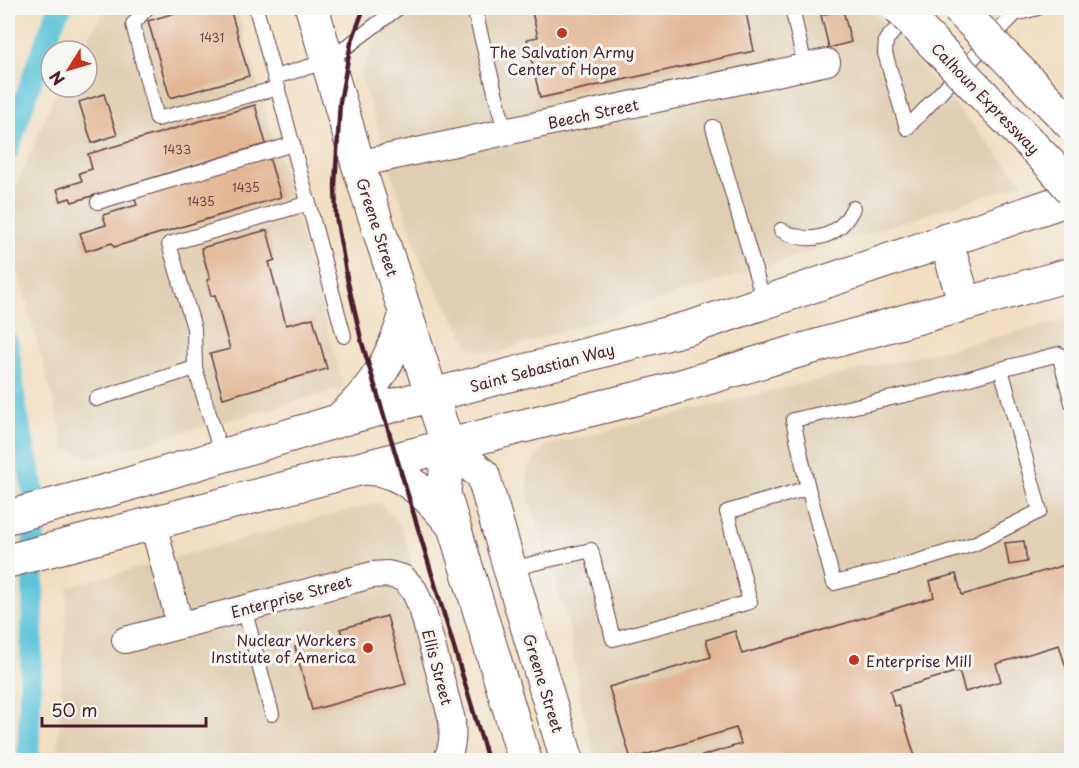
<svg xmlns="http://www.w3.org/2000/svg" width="1079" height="768" font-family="'Playpen Sans',sans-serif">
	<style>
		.built { fill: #dfceb1 }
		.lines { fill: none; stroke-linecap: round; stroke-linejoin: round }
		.canal { stroke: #5cc4d9; stroke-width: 22 }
		.building { fill: #e2b693 }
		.service-casing { stroke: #633c41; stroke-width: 16 }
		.minor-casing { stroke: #633c41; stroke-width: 28 }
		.secondary-casing { stroke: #633c41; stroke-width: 35 }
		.service { stroke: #fff; stroke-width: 14 }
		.minor { stroke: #fff; stroke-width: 26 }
		.secondary { stroke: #fff; stroke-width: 33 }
		.rail { stroke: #4a1f2b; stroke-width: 4.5 }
		.motorway-bridge-casing { stroke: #633c41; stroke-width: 35; stroke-linecap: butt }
		.motorway-bridge { stroke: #fff; stroke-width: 33 }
		.poi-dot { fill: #c8321e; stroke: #f6f6f2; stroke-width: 2 }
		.labels { text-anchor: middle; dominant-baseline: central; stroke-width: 6; stroke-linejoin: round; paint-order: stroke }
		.number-label { font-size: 12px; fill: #704545 }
		.poi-label { font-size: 15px; fill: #4a1f2b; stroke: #f6f6f2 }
		.street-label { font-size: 15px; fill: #4a1f2b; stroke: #f6f6f2 }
	</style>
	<rect width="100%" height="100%" fill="#f6f6f2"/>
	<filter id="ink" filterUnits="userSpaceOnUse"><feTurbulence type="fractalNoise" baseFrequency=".0167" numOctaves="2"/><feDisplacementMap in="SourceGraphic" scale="12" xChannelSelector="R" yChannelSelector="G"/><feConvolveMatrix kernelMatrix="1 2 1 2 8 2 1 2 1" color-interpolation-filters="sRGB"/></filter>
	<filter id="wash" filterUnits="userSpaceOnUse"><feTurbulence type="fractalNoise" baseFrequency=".008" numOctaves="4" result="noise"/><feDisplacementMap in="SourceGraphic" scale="24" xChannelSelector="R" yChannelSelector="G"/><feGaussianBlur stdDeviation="1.35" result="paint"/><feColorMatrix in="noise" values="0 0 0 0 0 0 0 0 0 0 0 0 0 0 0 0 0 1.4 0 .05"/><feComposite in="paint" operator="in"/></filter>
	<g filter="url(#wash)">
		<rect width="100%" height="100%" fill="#f1dec0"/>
		<g class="built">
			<polygon points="106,8 236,8 344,388 90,458 66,448 11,245 12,198 51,103 60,87 87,87 87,51 81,51"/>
			<polygon points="387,8 869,8 1024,183 522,344 497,354 471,348 421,262 361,76"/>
			<polygon points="1071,319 1071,760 596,760 580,698 569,627 529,497 527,474 534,459 547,445"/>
			<polygon points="379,502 402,527 467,760 57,760 68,587"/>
		</g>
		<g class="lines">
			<g class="canal">
				<polyline points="8,150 35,70 58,10 61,8"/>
				<polyline points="8,343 16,409 34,493 33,604 28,760"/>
			</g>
		</g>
		<g id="blocks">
			<g class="building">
				<polygon points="177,8 230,8 249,76 170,98 148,21 178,12"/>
				<polygon points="531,8 745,8 754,51 540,98 527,39 538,37"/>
				<polygon points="843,10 851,42 829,48 821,15"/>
				<polygon points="104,94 117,135 92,143 79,102"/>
				<polygon points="255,105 266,144 72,202 70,198 61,201 57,189 82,181 79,173 92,169 88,154"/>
				<polygon points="269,157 281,197 114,247 112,243 86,251 80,233 106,225 103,215 137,205 134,197"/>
				<polygon points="267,230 275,260 269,262 286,325 313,318 327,369 223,398 210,354 230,349 215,295 211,296 207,280 210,279 201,248"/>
				<polygon points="1024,541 1027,562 1009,565 1005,543"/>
				<polygon points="1072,563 1072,673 1068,674 1059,645 996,664 1001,681 965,692 959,671 890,691 894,706 899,705 916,760 689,760 741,744 736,728 631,759 609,687 711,657 706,640 735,631 742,654 934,597 930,581 956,574 962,595"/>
				<polygon points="387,616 406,684 312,710 295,647 342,634 340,629"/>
			</g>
		</g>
	</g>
	<g filter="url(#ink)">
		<use href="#blocks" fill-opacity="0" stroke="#633c41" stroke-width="1.5"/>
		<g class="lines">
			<defs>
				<g id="service">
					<polyline points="147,8 133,24 157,119 278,88"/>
					<polyline points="256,8 344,336"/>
					<polyline points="474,8 505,132"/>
					<polyline points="792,8 805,67"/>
					<polyline points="909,15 886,40 885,53 907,128 1015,14 1038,8"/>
					<polyline points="275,77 328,61 398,8"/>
					<polyline points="713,127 764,302"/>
					<polyline points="98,202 293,144"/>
					<path d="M781 230C810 246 839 238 853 208"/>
					<polyline points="1001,369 1040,511 974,544 906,565 834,583 808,488 793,420 932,389 1001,369 1059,354 1072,403"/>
					<polyline points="96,399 195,368"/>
					<polyline points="222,456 195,368 194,328 169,244 309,203"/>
					<polyline points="510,569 591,550 613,639 750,602 727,512 808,488"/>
					<polyline points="244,608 272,714"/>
				</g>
				<g id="minor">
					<polyline points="358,164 827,62"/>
					<polyline points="153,524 180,625"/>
					<path d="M125 640 372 575 388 574 403 578 414 590 422 608 452 720C453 735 453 748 446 760"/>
				</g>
				<g id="secondary">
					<polyline points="312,8 358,164 448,446 444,494 525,760"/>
					<polyline points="946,240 965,304"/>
					<path d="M339 420C376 387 391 361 406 314"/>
					<polyline points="448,446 483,475 510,569 567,760"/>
					<path d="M366 468C372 469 379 469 385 471 413 479 434 502 452 524"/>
					<polyline points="8,517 106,491 357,415 692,327 1072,198"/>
					<polyline points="8,561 519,427 651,395 774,358 1072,274"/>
				</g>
			</defs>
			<use href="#service" class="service-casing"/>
			<use href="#minor" class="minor-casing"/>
			<use href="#secondary" class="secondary-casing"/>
			<use href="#service" class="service"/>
			<use href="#minor" class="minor"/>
			<use href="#secondary" class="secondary"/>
			<polyline class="rail" points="364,8 351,43 340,102 335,185 336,216 348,283 362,343 488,760"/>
			<defs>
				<g id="motorway-bridge">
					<polyline points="899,8 1051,165 1072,190"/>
					<polyline points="958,8 1072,125"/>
				</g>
			</defs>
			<use href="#motorway-bridge" class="motorway-bridge-casing"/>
			<use href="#motorway-bridge" class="motorway-bridge"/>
		</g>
	</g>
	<g class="poi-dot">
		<circle cx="562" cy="33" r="6"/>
		<circle cx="368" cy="648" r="6"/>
		<circle cx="854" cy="660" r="6"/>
	</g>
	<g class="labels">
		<g class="number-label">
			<text x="212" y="37">1431</text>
			<text x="177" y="149">1433</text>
			<text x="246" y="187">1435</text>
			<text x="201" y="201">1435</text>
		</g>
		<g class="poi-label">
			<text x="562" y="51">The Salvation Army<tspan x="562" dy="17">Center of Hope</tspan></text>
			<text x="356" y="639" text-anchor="end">Nuclear Workers<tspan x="356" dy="17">Institute of America</tspan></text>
			<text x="866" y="660" text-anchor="start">Enterprise Mill</text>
		</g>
		<g class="street-label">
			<text transform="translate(986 98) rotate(46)">Calhoun Expressway</text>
			<text transform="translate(593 113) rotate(-12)">Beech Street</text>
			<text transform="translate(378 227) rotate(72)">Greene Street</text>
			<text transform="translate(542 367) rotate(-15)">Saint Sebastian Way</text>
			<text transform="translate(291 596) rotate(-15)">Enterprise Street</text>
			<text transform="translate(438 667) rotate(75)">Ellis Street</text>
			<text transform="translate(544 683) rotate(73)">Greene Street</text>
		</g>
	</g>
	<rect width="1079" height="768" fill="none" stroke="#f6f6f2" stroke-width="30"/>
	<g transform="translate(69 69) rotate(233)"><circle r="28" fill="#f6f6f2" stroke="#b1a0a2" stroke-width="1.5"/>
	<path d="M0-4.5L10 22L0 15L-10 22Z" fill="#c8321e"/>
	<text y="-9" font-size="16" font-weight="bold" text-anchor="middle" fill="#4a1f2b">N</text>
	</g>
	<path d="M42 717v9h164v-9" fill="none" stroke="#4a1f2b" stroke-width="3"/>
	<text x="51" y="717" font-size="18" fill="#4a1f2b" stroke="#f6f6f2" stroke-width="4.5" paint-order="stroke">50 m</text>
</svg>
